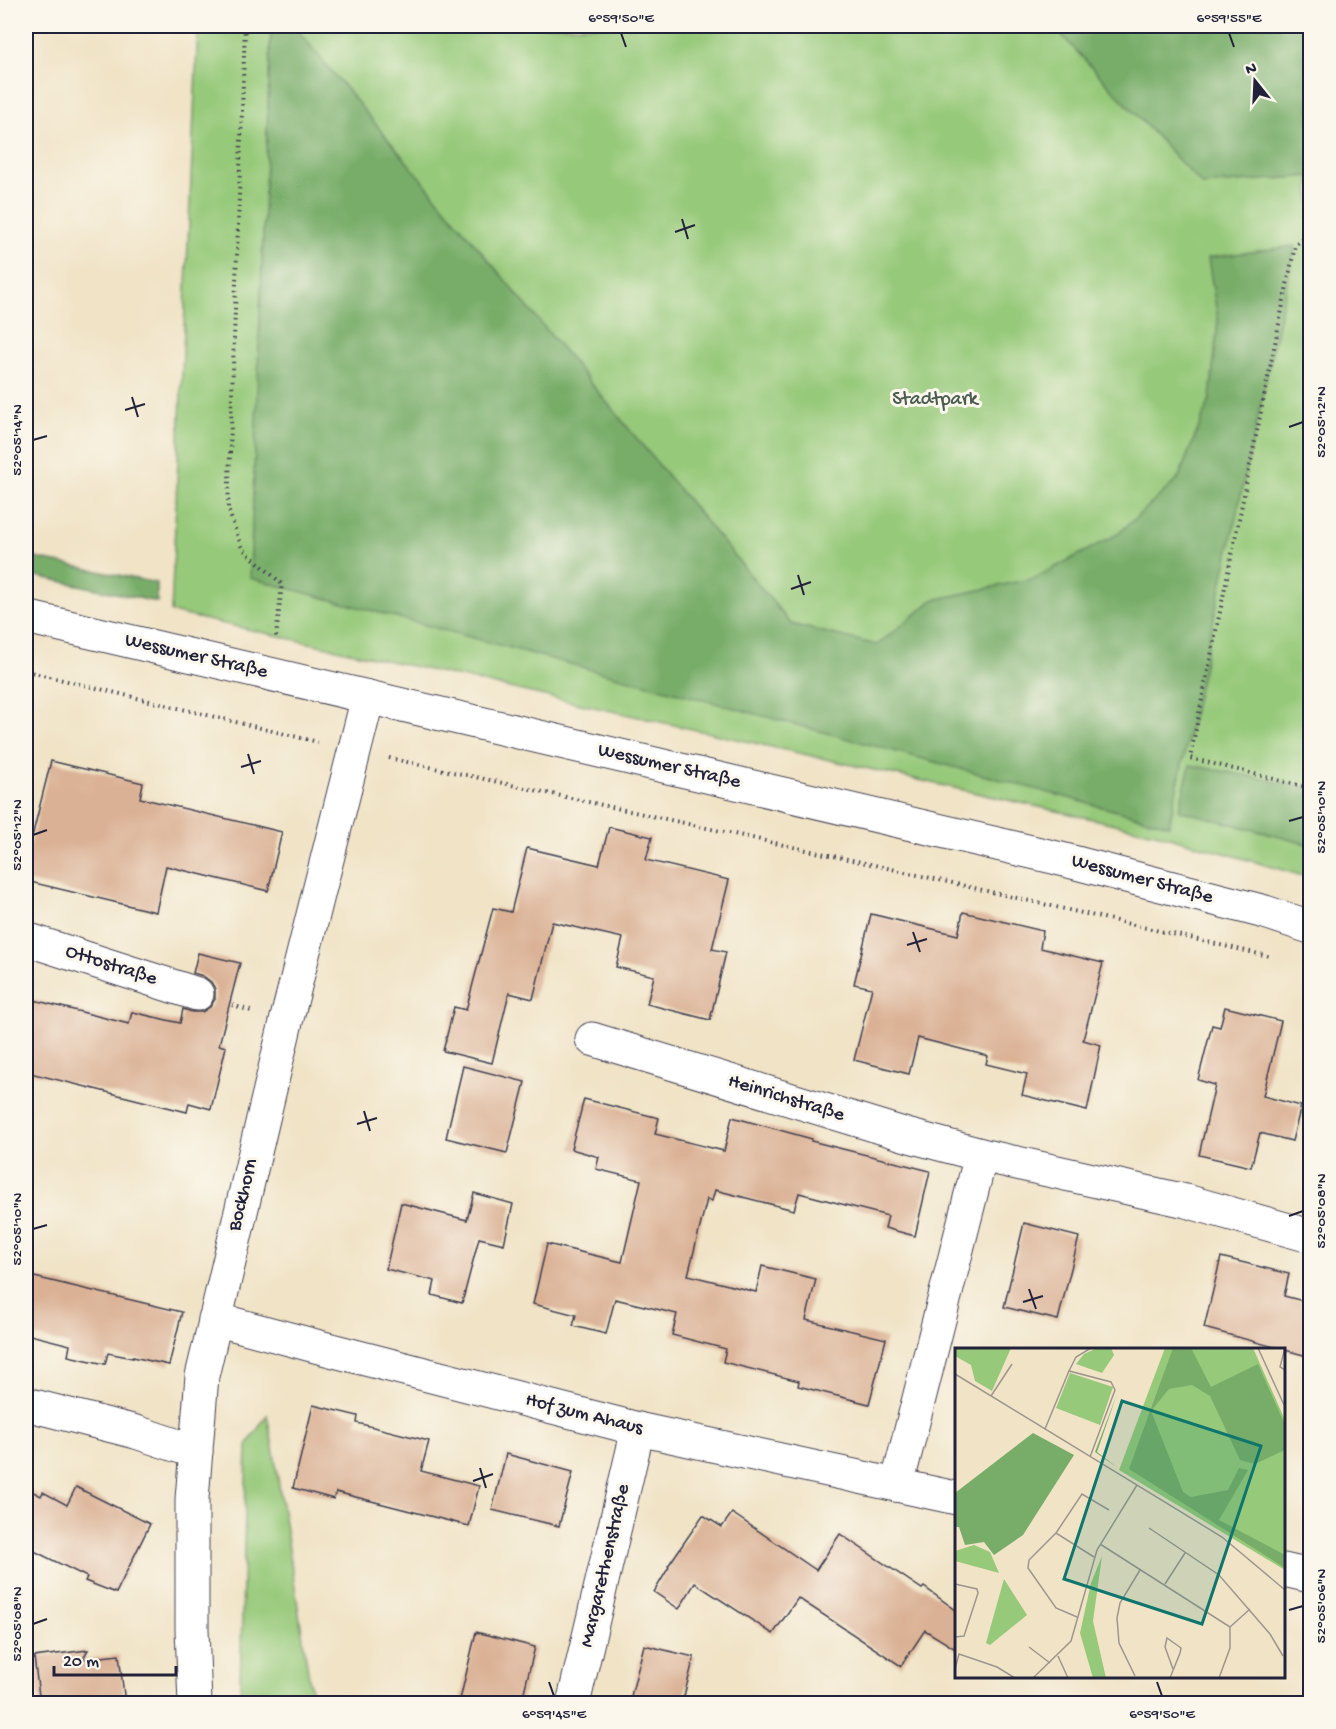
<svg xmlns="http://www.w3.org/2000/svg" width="1336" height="1729" font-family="'Gochi Hand',sans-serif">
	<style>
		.green { fill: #96c979; stroke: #5c765a; stroke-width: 1.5 }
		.forest { fill: #78ad69; stroke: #4d6852; stroke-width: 1.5 }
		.building { fill: #dab194 }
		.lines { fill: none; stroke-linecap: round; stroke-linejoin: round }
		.street-casing { stroke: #413f50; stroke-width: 35 }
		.secondary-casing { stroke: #413f50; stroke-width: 35 }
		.path { stroke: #413f50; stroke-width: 4; stroke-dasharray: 1.5 4.5; stroke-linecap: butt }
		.street { stroke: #fff; stroke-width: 33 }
		.secondary { stroke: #fff; stroke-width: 33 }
		.ticks { fill: none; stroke: #22223b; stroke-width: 2 }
		.labels { text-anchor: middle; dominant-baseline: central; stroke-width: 6; stroke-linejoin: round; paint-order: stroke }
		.park-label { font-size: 20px; fill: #4b5c51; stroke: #fbf7ec }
		.street-label { font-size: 20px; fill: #22223b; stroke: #fbf7ec }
		.inset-road { fill: none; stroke: #9e968e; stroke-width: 1.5 }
		.view { fill: #0f766e; fill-opacity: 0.15; stroke: #0f766e; stroke-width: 3 }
		.inset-edge { fill: none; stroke: #22223b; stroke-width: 3 }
		.neatline { fill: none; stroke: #22223b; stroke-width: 2 }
		.ticks-label { font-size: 15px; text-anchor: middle; fill: #22223b }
	</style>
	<rect width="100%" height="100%" fill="#fbf7ec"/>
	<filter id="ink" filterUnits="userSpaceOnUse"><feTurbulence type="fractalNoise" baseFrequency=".0167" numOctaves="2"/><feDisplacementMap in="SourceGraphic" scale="12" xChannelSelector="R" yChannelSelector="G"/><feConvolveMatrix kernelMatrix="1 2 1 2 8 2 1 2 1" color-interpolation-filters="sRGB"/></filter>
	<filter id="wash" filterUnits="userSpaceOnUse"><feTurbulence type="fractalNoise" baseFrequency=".008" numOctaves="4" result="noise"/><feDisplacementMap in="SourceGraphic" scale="24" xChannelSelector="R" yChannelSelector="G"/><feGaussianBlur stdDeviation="1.35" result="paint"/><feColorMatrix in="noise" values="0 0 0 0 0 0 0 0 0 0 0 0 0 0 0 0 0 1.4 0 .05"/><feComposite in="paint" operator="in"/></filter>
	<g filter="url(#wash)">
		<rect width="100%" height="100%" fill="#f0e3c6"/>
		<g class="green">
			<polygon points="198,26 1310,26 1310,878 1159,834 171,612"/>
			<polygon points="267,1415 273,1447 313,1703 242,1703 240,1685 247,1445"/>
		</g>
		<g class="forest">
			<polygon points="271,26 294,26 791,624 877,645 933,600 1035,578 1118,534 1178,479 1210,399 1218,320 1208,258 1295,246 1169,825 250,578"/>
			<polygon points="1053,26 1310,26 1310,176 1202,185"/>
			<polygon points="26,556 157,583 157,602 26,574"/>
			<polygon points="1190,765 1310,788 1310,845 1179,810"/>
		</g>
		<g id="blocks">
			<g class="building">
				<polygon points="51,761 143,783 140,798 282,832 268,891 166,866 156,912 26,881 26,844 30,845"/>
				<polygon points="609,827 652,837 646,860 729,880 712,949 726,952 710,1020 647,1004 654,976 616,967 623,938 552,922 533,999 509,993 492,1063 443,1051 454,1007 466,1010 493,908 511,912 527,848 599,865"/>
				<polygon points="963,912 1043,931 1040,948 1103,963 1083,1040 1101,1045 1087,1111 1022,1095 1027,1074 986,1064 988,1056 918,1038 909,1074 854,1060 872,988 854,984 871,914 958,935"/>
				<polygon points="198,953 240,963 219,1045 226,1047 211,1109 189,1103 187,1112 26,1072 26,998 129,1024 132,1012 180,1023 183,1009 192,1012 202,1012 210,1007 215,999 215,989 211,982 203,976 193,973"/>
				<polygon points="1225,1007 1281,1021 1263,1096 1301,1106 1292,1141 1260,1133 1251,1167 1199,1155 1215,1085 1198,1080 1212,1025 1220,1027"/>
				<polygon points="463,1066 525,1082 507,1153 446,1138"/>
				<polygon points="584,1099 659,1118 655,1134 724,1151 732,1117 812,1139 811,1141 930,1171 915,1236 885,1228 888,1216 799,1193 794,1210 715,1190 712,1201 707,1199 688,1275 756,1292 762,1266 816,1279 806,1320 886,1339 869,1404 798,1386 799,1381 723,1362 726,1349 672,1335 677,1314 615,1299 606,1334 573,1326 576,1315 533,1304 547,1244 622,1262 641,1180 596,1169 599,1157 571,1149"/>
				<polygon points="474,1193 513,1204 504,1244 479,1238 462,1303 432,1295 435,1281 386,1269 401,1203 467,1220"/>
				<polygon points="1024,1223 1079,1237 1058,1320 1004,1307"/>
				<polygon points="1221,1257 1289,1274 1284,1296 1311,1303 1311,1357 1204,1328"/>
				<polygon points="26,1275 182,1312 169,1365 133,1357 133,1358 108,1353 105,1364 68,1356 70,1345 26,1334"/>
				<polygon points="313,1405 358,1416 357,1423 429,1441 421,1471 479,1486 469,1526 336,1492 334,1499 293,1488"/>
				<polygon points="506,1454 573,1472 559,1526 492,1510"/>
				<polygon points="76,1487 150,1524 116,1593 85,1581 87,1577 26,1547 26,1488 41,1496 43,1492 67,1505"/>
				<polygon points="732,1513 816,1570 840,1534 922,1589 924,1587 957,1611 957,1650 925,1630 901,1666 798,1598 773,1634 695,1583 679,1609 654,1592 669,1567 668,1566 703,1515 722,1527"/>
				<polygon points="476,1632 535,1647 521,1704 459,1704"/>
				<polygon points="644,1645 694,1657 682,1704 629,1704"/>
				<polygon points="88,1650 83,1659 119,1655 125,1703 40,1703 34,1657"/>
			</g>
		</g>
	</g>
	<g filter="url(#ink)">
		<use href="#blocks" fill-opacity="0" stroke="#413f50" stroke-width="1.5"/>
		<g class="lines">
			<defs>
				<g id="street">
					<polyline points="26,939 197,994"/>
					<polyline points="592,1039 910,1136 981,1155 1186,1201 1310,1236"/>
					<polyline points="215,1319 323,1348 638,1429 956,1498"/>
					<polyline points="26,1404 136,1432 196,1452"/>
					<polyline points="897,1485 981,1155"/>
					<polyline points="1284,1570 1310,1576"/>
					<polyline points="195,1704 192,1629 192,1499 202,1376 286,1022 368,697"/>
					<polyline points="573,1704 638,1429"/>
				</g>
				<polyline id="secondary" points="26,617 1057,858 1265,912 1310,927"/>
			</defs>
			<use href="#street" class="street-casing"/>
			<use href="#secondary" class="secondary-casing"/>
			<g class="path">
				<polyline points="245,26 228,509 242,548 282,584 276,637"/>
				<polyline points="1310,229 1295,246 1190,758 1310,788"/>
				<polyline points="26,671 318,742"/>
				<polyline points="389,758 870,864 1272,957"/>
				<polyline points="232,1005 251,1011"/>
			</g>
			<use href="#street" class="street"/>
			<use href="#secondary" class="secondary"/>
		</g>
	</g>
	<path class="ticks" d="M621 33 626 47M1229 33 1234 47M682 219 688 239M675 232 695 225M132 397 138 417M125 410 145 404M1289 427 1303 422M33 440 47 436M798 575 804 595M791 589 811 582M248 754 254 774M241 767 261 761M1289 821 1303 817M33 835 47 830M913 932 920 952M907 945 927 939M364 1111 370 1131M357 1124 377 1118M1289 1216 1303 1211M33 1229 47 1225M1029 1289 1036 1309M1023 1302 1043 1296M480 1468 486 1488M473 1481 493 1474M1289 1610 1303 1606M33 1624 47 1619M549 1682 554 1696M1157 1682 1162 1696"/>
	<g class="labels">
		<g class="park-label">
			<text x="935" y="400">Stadtpark</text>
		</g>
		<g class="street-label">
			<text transform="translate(196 657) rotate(13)">Wessumer Straße</text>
			<text transform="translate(669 767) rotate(13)">Wessumer Straße</text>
			<text transform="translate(1142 880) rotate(15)">Wessumer Straße</text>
			<text transform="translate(111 966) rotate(18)">Ottostraße</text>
			<text transform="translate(786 1099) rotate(17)">Heinrichstraße</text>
			<text transform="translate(244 1195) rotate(-76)">Bockhorn</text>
			<text transform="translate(584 1415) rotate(14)">Hof zum Ahaus</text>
			<text transform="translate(606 1566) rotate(-77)">Margarethenstraße</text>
		</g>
	</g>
	<g transform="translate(955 1348)">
		<rect width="330" height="330" fill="#f0e3c6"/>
		<path d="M0 0H56L37 43 20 33 16 17 0 8ZM142 0H156L159 7 147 25 121 16 129 6ZM210 0H298L330 72V222L164 122ZM115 25 158 39 145 77 101 60ZM19 197 35 204 44 225 0 213V203ZM147 208 138 273 151 330H138L125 285 136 235ZM49 231 72 267 35 297 31 295Z" fill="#96c979"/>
		<path d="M218 0H236L256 39 303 16 330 77V102L300 116 285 112 255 48 237 37 214 41 196 63 228 144 236 149 273 142 284 120 293 122 264 172 330 207V220L174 121ZM162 46 142 104 163 120 140 104ZM78 85 119 107 68 187 39 207 29 194 10 197 4 179H0V145Z" fill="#78ad69"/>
		<path class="inset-road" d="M303 0 330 59M330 0 325 19 330 22M114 23 121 9 136 0M0 26 267 189 330 242M36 48 57 16M90 81 114 23 156 34 160 42 135 109M194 180 264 227 315 286 328 308M101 185 127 146 154 162M145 196 275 279V300L264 330M0 236 22 241 23 245 9 288 0 289M210 236 230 205M122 269 101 260 73 220 74 212 101 185 139 209M275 279 295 261M74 299 95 315M103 308 113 330M0 321 4 306 42 319 60 330M180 328 164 295 162 270 165 255 185 222M78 330 116 293 142 202 182 137M215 330 225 305 226 300 212 290 210 299 218 321"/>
		<path class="view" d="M167 53 306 98 247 276 109 231Z"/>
		<rect width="330" height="330" class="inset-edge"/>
	</g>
	<rect width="1336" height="1729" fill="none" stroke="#fbf7ec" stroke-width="66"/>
	<g transform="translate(1255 81) rotate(342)" stroke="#fbf7ec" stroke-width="4.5" paint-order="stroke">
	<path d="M0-4.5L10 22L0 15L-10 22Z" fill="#22223b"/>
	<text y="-9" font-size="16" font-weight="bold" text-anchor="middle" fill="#22223b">N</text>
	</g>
	<path d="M54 1666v9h122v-9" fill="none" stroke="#22223b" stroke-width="3"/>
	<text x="63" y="1666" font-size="18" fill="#22223b" stroke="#fbf7ec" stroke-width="4.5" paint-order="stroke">20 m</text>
	<rect x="33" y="33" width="1270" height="1663" class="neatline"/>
	<g class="ticks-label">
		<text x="621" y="22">6°59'50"E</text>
		<text x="1229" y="22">6°59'55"E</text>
		<text transform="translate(1320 422) rotate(-90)" y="5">52°05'12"N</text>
		<text transform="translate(16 440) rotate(-90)" y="5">52°05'14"N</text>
		<text transform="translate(1320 817) rotate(-90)" y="5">52°05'10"N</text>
		<text transform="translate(16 835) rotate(-90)" y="5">52°05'12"N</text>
		<text transform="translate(1320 1211) rotate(-90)" y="5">52°05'08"N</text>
		<text transform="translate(16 1229) rotate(-90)" y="5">52°05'10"N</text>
		<text transform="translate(1320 1606) rotate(-90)" y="5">52°05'06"N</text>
		<text transform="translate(16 1624) rotate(-90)" y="5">52°05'08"N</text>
		<text x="554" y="1718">6°59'45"E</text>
		<text x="1162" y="1718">6°59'50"E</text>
	</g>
</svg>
